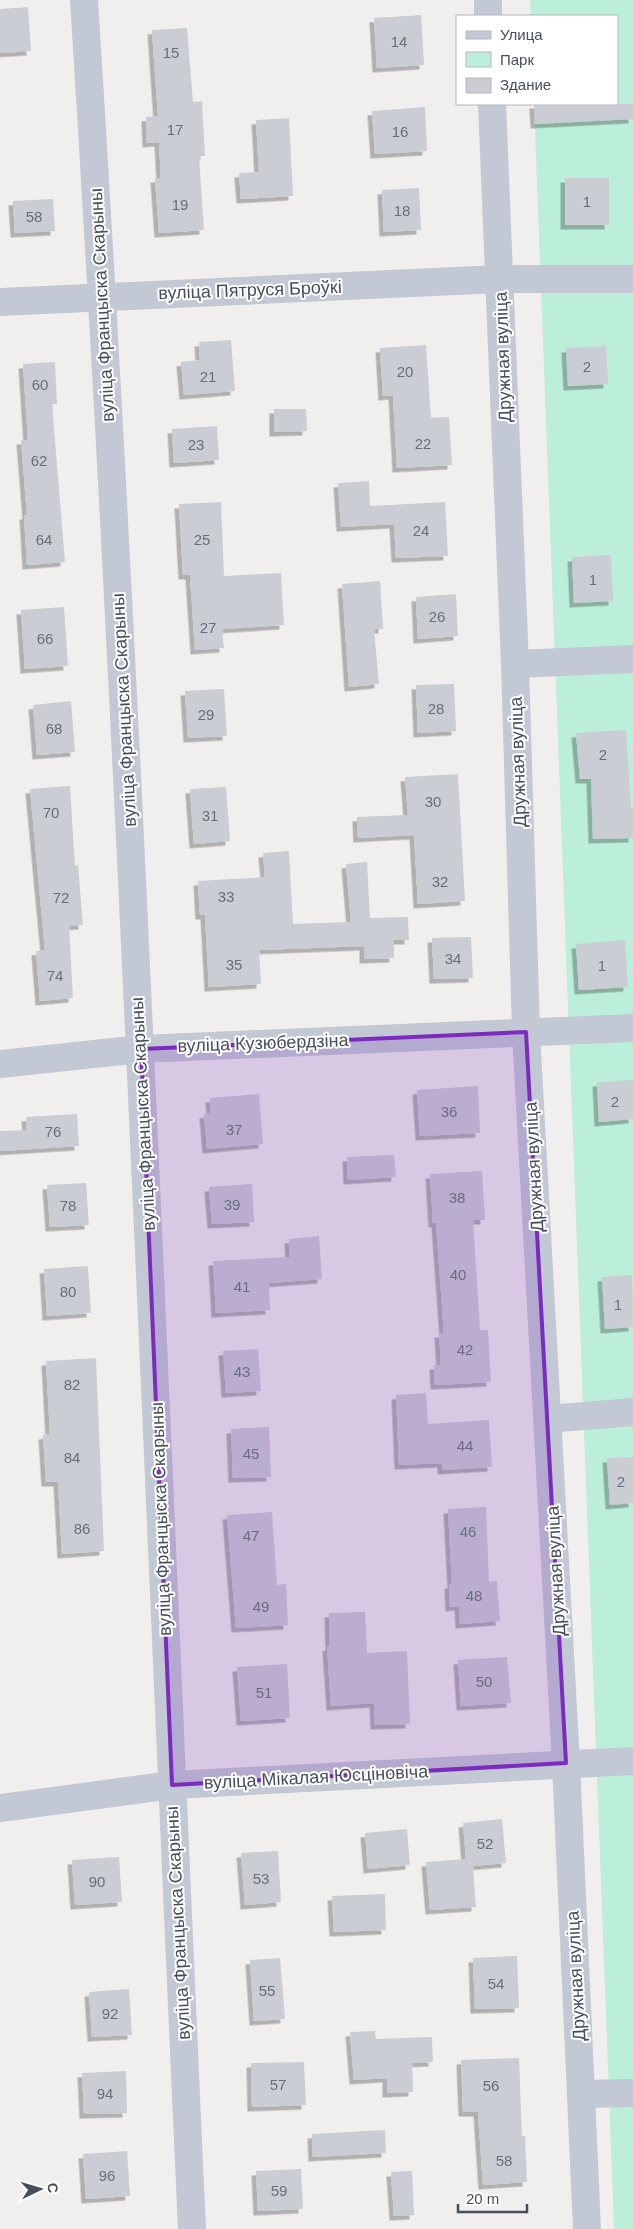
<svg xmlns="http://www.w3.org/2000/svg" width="633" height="2229" font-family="Arial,sans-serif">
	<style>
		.green { fill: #bcefd9 }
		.building { fill: #cacdd4; filter: url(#shadow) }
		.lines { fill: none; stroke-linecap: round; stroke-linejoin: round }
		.minor { stroke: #c2c8d4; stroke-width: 28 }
		.marked { fill: #7b2cbf; fill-opacity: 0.2; stroke: #7b2cbf; stroke-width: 4; stroke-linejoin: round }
		.labels { text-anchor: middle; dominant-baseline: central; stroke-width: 4; stroke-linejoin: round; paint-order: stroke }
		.number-label { font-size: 15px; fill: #676e7a }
		.street-label { font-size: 18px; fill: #464e5c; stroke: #fff }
	</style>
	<defs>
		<filter id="shadow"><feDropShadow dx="-4.5" dy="4.5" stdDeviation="0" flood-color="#0004"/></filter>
	</defs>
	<rect width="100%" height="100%" fill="#f1efee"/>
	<polygon class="green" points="530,0 633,0 633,2229 614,2229 534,104 617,104 617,16 531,16"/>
	<g class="building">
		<polygon points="28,7 31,51 0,53 0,9"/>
		<polygon points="421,15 424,65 377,68 374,18"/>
		<polygon points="187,28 193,102 202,101 205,156 199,156 204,230 159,233 155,178 161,178 159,142 147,143 146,117 158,116 152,30"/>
		<polygon points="534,104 633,104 633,119 535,124"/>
		<polygon points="425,107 427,151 375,154 372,111"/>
		<polygon points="289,118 293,196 241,199 239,173 259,172 256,120"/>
		<rect x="565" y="178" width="44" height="47"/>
		<polygon points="419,188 421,230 384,232 382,190"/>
		<polygon points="53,199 55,231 15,233 13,201"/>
		<polygon points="231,340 235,391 184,395 181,362 200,360 199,342"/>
		<polygon points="426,345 431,418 449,417 452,465 397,468 393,395 383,396 380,348"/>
		<polygon points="606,346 608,384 568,386 566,348"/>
		<polygon points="55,362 57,404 52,404 65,562 27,565 24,515 27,515 21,440 28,440 23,364"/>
		<polygon points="274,409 306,409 307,431 274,432"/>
		<polygon points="217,426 219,460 174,463 172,429"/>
		<polygon points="369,481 370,506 445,502 448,556 396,558 394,524 341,527 338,483"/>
		<polygon points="221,502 224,576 281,573 284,625 222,629 224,648 195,650 190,575 183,575 179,504"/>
		<polygon points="611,555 613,601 574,603 572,557"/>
		<polygon points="380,581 383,629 374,629 379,684 349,687 342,584"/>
		<polygon points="456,594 458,636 418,639 416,597"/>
		<polygon points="64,607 68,666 25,669 21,610"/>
		<polygon points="454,684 456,731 418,733 416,685"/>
		<polygon points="224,689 227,736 188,738 185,691"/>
		<polygon points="71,701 75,752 37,755 33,705"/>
		<polygon points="626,730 631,808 633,808 633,838 593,839 591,779 580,779 576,733"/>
		<polygon points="458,774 465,901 418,904 414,835 358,838 357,817 408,815 405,777"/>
		<polygon points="70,786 75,866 78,865 83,925 69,926 73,998 40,1001 36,951 45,950 30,789"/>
		<polygon points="226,787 230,841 194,844 190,789"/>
		<polygon points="289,851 293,924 351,922 346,864 367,862 370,918 408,917 409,940 394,940 394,958 364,959 364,946 259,950 261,984 209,987 205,915 200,915 198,881 265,877 263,853"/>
		<polygon points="471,937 473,978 434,979 432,938"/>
		<polygon points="625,940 628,987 579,990 576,944"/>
		<polygon points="633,1080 633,1119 599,1122 597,1082"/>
		<polygon points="478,1086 480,1133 420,1136 417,1090"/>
		<polygon points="259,1094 263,1144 207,1149 204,1114 211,1113 210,1098"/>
		<polygon points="77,1114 79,1146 0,1151 0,1131 27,1130 26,1117"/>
		<polygon points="394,1155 396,1177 348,1180 347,1157"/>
		<polygon points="482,1171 485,1220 473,1220 480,1330 488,1330 491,1382 435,1385 434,1365 441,1365 439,1333 444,1333 436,1223 433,1223 430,1174"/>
		<polygon points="86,1183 89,1225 50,1227 47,1185"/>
		<polygon points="252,1184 254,1222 212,1224 209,1187"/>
		<polygon points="319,1236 322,1279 269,1283 270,1310 216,1313 213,1261 290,1257 289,1239"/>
		<polygon points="88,1266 91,1313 47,1316 44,1269"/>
		<polygon points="632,1275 633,1327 605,1329 602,1277"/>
		<polygon points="258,1349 261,1391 226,1393 223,1351"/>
		<polygon points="96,1358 104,1551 62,1554 58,1482 46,1482 43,1435 50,1434 46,1361"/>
		<polygon points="426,1393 428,1424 489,1420 492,1467 442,1470 442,1463 399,1465 396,1395"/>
		<polygon points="269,1427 271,1477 233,1478 231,1429"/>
		<polygon points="633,1457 633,1503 610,1505 607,1458"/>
		<polygon points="486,1507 489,1582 497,1581 500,1621 460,1624 459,1606 450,1607 449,1584 452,1584 448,1509"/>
		<polygon points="272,1512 277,1585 286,1584 288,1625 236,1628 227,1515"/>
		<polygon points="365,1612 367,1653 407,1651 410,1724 375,1725 374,1703 331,1706 327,1647 330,1646 329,1613"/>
		<polygon points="507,1657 511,1703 461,1706 458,1660"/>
		<polygon points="287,1664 290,1718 241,1721 237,1667"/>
		<polygon points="502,1819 506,1863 473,1866 476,1907 430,1910 426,1862 466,1859 463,1823"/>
		<polygon points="407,1829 410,1865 368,1869 365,1833"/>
		<polygon points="278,1851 281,1902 245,1905 241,1853"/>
		<polygon points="119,1857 122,1902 75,1905 72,1860"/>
		<polygon points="385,1894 386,1930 334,1932 332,1896"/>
		<polygon points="517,1956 519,2008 475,2009 473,1958"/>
		<polygon points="280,1958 285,2019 254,2021 250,1960"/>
		<polygon points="129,1989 132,2035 92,2037 89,1992"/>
		<polygon points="375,2031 376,2039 432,2037 433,2062 412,2063 413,2092 387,2093 387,2078 354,2080 350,2032"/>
		<polygon points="519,2058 522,2136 525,2136 527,2182 483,2185 478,2112 463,2112 461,2060"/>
		<polygon points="304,2062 306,2105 252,2107 251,2063"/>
		<polygon points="126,2071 127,2113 84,2114 82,2073"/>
		<polygon points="385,2130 386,2153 313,2157 312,2134"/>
		<polygon points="127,2151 130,2196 86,2199 83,2154"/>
		<polygon points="301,2169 303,2209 258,2211 256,2171"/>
		<polygon points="412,2171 414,2215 394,2216 391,2172"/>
	</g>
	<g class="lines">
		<g class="minor">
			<path d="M84 0C131 742 158 1486 192 2229"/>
			<polyline points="488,0 488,16"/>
			<polyline points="492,104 515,664 526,1032 566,1763 587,2229"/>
			<polyline points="0,302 500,279 633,279"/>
			<polyline points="515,664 633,659"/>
			<polyline points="0,1064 141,1049 633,1028"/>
			<polyline points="548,1419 633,1412"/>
			<polyline points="0,1808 172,1785 633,1761"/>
			<polyline points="581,2094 633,2093"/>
		</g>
	</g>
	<path class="marked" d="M526 1032 566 1763 172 1785 141 1049Z"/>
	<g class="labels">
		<g class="number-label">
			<text x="399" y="41">14</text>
			<text x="171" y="52">15</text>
			<text x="175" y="129">17</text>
			<text x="400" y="131">16</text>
			<text x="587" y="201">1</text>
			<text x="180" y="204">19</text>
			<text x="402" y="210">18</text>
			<text x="34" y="216">58</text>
			<text x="587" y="366">2</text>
			<text x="405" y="371">20</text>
			<text x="208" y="376">21</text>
			<text x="40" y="384">60</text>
			<text x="423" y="443">22</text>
			<text x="196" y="444">23</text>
			<text x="39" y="460">62</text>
			<text x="421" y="530">24</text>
			<text x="44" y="539">64</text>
			<text x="202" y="539">25</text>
			<text x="593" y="579">1</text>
			<text x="437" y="616">26</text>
			<text x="208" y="627">27</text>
			<text x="45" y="638">66</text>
			<text x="436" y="708">28</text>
			<text x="206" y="714">29</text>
			<text x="54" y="728">68</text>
			<text x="603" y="754">2</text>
			<text x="433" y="801">30</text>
			<text x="51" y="812">70</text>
			<text x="210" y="815">31</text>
			<text x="440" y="881">32</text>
			<text x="226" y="896">33</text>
			<text x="61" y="897">72</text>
			<text x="453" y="958">34</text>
			<text x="234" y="964">35</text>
			<text x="602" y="965">1</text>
			<text x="55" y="975">74</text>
			<text x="615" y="1101">2</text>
			<text x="449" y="1111">36</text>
			<text x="234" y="1129">37</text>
			<text x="53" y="1131">76</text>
			<text x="457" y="1197">38</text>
			<text x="232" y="1204">39</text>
			<text x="68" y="1205">78</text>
			<text x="458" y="1274">40</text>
			<text x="242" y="1286">41</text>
			<text x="68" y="1291">80</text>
			<text x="618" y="1304">1</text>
			<text x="465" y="1349">42</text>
			<text x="242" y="1371">43</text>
			<text x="72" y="1384">82</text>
			<text x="465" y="1445">44</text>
			<text x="251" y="1453">45</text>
			<text x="72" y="1457">84</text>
			<text x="621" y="1481">2</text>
			<text x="82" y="1528">86</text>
			<text x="468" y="1531">46</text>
			<text x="251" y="1535">47</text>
			<text x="474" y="1595">48</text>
			<text x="261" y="1606">49</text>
			<text x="484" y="1681">50</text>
			<text x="264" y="1692">51</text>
			<text x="485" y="1843">52</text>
			<text x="261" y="1878">53</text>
			<text x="97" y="1881">90</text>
			<text x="496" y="1983">54</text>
			<text x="267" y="1990">55</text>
			<text x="110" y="2013">92</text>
			<text x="278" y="2084">57</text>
			<text x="491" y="2085">56</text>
			<text x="105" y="2093">94</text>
			<text x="504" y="2160">58</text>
			<text x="107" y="2175">96</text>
			<text x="279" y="2190">59</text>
		</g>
		<g class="street-label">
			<text transform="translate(250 290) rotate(-2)">вуліца Пятруся Броўкі</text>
			<text transform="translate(102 305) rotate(-93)">вуліца Францыска Скарыны</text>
			<text transform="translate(503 357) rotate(-92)">Дружная вуліца</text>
			<text transform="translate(124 710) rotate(-93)">вуліца Францыска Скарыны</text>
			<text transform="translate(518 762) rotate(-92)">Дружная вуліца</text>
			<text transform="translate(263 1043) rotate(-2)">вуліца Кузюбердзіна</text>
			<text transform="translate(143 1114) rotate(-93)">вуліца Францыска Скарыны</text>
			<text transform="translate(534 1167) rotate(-93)">Дружная вуліца</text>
			<text transform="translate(161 1519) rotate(-92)">вуліца Францыска Скарыны</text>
			<text transform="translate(556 1571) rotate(-93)">Дружная вуліца</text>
			<text transform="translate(316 1777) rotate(-3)">вуліца Мікалая Юсціновіча</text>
			<text transform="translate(178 1923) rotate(-93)">вуліца Францыска Скарыны</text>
			<text transform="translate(576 1976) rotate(-93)">Дружная вуліца</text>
		</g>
	</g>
	<rect x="456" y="15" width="162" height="90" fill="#ffffff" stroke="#b5b8be"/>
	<rect x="466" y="31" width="25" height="8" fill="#c2c8d4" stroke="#b5b8be"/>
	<text x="500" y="40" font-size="15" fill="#464e5c">Улица</text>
	<rect x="466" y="52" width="25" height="15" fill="#bcefd9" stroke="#b5b8be"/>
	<text x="500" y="65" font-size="15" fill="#464e5c">Парк</text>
	<rect x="466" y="78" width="25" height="15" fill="#cacdd4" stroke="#b5b8be"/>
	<text x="500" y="90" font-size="15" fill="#464e5c">Здание</text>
	<g transform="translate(40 2189) rotate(85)" stroke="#ffffff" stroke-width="4" paint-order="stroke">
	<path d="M0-4L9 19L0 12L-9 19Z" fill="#464e5c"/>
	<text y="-8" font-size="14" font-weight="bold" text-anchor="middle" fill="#464e5c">С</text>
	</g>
	<path d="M458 2204v8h69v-8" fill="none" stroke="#464e5c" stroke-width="2.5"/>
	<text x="466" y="2204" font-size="15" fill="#464e5c" stroke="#ffffff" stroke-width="4" paint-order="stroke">20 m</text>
</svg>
